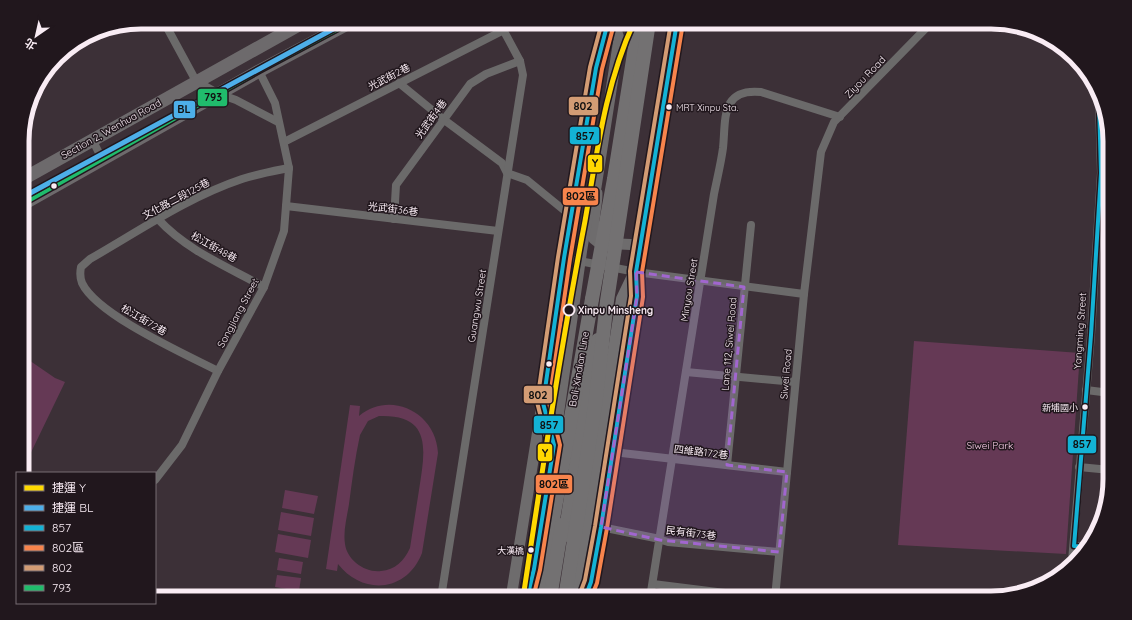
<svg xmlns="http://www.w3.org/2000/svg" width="1132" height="620" font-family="Quicksand,'Noto Sans TC',sans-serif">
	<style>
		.green { fill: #653955; fill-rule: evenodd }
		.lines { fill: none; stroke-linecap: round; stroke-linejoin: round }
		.street { stroke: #6b6a6a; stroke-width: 8 }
		.secondary { stroke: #6e6c6d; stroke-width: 11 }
		.primary { stroke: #6d6a6c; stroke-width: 13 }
		.highway { stroke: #737172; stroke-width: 14 }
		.highway-bridge { stroke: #737172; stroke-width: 14 }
		.bus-1-casing { stroke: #21171d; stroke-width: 7 }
		.bus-2-casing { stroke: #21171d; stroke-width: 7 }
		.bus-3-casing { stroke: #21171d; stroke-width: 7 }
		.bus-4-casing { stroke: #21171d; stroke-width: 7 }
		.bus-1 { stroke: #13b2d5; stroke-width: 4 }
		.bus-2 { stroke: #f8844c; stroke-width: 4 }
		.bus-3 { stroke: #d39c74; stroke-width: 4 }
		.bus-4 { stroke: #20bc6c; stroke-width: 4 }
		.metro-1-casing { stroke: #21171d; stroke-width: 8 }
		.metro-2-casing { stroke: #21171d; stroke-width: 8 }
		.metro-1 { stroke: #ffd900; stroke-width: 5 }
		.metro-2 { stroke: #4dafe9; stroke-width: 5 }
		.marked { fill: #a166cf; fill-opacity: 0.2; stroke: #a166cf; stroke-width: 3; stroke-dasharray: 8 5; stroke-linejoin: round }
		.bus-dot { fill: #f9ecf4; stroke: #21171d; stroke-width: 1.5 }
		.stop-dot { fill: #21171d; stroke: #f9ecf4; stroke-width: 2 }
		.labels { text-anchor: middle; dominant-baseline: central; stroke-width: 3; stroke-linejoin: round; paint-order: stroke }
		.bus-label { font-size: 9px; fill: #f9ecf4; stroke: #21171d; text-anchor: end }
		.street-label { font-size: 10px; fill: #f9ecf4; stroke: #21171d }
		.stop-label { font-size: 10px; font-weight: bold; fill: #f9ecf4; stroke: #21171d; text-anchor: start }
		.park-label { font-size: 10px; fill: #f8cce6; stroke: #21171d }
		.rim { fill: none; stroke: #f9ecf4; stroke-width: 5 }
		.line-badge { stroke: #21171d; stroke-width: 1.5 }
		.pale-badge-label { font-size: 11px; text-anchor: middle; font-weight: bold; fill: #111 }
	</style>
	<rect width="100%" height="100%" fill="#3c3037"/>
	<g class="green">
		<polygon points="914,341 1080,353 1066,554 898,545"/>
		<polygon points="23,356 55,378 65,382 23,469"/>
		<path d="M350 405 360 406 359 416C390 390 436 412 438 453L422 553C407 592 363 596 338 564L337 571 326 569ZM379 416C433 414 425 451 419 490 416 509 413 529 410 548 404 561 395 570 381 571 365 573 347 560 345 544 343 531 347 517 349 504 352 481 355 458 360 435L368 421Z"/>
		<polygon points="285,490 318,496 314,514 282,508"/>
		<polygon points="281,512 314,518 311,536 278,530"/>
		<polygon points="278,534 311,540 308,558 275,552"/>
		<polygon points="279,558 303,562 301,574 277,570"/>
		<polygon points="277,575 301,578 299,591 275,587"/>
		<polygon points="275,590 300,593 299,598 274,598"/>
	</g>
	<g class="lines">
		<g class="street">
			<polyline points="164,22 196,81 219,94 236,100 278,122"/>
			<polyline points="399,83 443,119 502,163 507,173 527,180 565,211 572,213"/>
			<polyline points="92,139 102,159"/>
			<polyline points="284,142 504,30"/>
			<polyline points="286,206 498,231"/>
			<path d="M158 219C186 250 228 267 264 287"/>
			<polyline points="394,219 396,185 470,84 486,74 520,61"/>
			<polyline points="564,258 636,272 804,294"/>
			<path d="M218 371C185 354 97 315 82 283 80 278 80 272 81 267L90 259C139 231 188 197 242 179 257 174 274 171 289 168"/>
			<polyline points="686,372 795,382"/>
			<polyline points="1086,390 1110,393"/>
			<polyline points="613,452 787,472"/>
			<polyline points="727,465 751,225"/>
			<polyline points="1079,467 1110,470"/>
			<polyline points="155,480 182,445 218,371 264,287 284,231 289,168 275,103 259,71"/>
			<polyline points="601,527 655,538 668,542 779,552"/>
			<polyline points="1074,546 1086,547"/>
			<polyline points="1072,561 1091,335 1101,173 1099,103"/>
			<polyline points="653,584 741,595"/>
			<polyline points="441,598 523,75 520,61 499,22"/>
			<path d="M650 598 714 194C717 179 721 163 723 148 726 120 720 88 761 92L840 117"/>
			<polyline points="775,598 804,294 821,152 834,122 932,22"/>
		</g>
		<g class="secondary">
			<path d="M597 193C597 208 591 225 594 239L599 243 641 245"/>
			<polyline points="544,407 553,441"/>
			<polyline points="511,598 596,68 608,22"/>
			<polyline points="532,598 534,569 554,445 582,248 589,207 596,187 619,39 614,22"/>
			<polyline points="585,598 591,582 601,527 637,296 636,272 677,22"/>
		</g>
		<g class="primary">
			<polyline points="23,179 304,22"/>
			<polyline points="23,204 259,71 351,22"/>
		</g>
		<g class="highway">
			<polyline points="565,535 592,366 598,340"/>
			<polyline points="539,598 592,299"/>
			<polyline points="550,598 562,525"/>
			<polyline points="576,598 623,299 636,272"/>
		</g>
		<g class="highway-bridge">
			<polyline points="592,299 614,179 639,22"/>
			<polyline points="565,598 595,406 607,301 649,22"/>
		</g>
		<defs>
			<g id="bus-1">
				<polyline points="1086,547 1074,546 1091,335 1101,173 1099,103"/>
				<polyline points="527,598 534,569 554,445 543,403 564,258 596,68 608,22"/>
				<polyline points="585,598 591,582 601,527 637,296 636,272 677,22"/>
			</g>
			<g id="bus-2">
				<polyline points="533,598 540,570 560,445 549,403 570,259 602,69 614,24"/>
				<polyline points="591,598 597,583 607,528 643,297 642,272 683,23"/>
			</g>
			<g id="bus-3">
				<polyline points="579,596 585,580 595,526 631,296 630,271 671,22"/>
				<polyline points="521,597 528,568 548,445 537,402 558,257 590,67 602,22"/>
			</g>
			<polyline id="bus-4" points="23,204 259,71 351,22"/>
		</defs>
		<use href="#bus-1" class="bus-1-casing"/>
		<use href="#bus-2" class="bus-2-casing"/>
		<use href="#bus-3" class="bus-3-casing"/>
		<use href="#bus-4" class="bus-4-casing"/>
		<use href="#bus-1" class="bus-1"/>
		<use href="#bus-2" class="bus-2"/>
		<use href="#bus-3" class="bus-3"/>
		<use href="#bus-4" class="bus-4"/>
		<defs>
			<path id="metro-1" d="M523 598C542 472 561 346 585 221 597 153 605 85 634 22"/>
			<polyline id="metro-2" points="23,197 346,22"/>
		</defs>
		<use href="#metro-1" class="metro-1-casing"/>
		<use href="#metro-2" class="metro-2-casing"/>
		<use href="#metro-1" class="metro-1"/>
		<use href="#metro-2" class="metro-2"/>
	</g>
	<path class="marked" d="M636 272 744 287 727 465 787 472 779 552 660 540 601 527 637 296Z"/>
	<g class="bus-dot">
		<circle cx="669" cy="107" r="3.5"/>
		<circle cx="54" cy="186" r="3.5"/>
		<circle cx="549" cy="364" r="3.5"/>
		<circle cx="1085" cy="407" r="3.5"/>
		<circle cx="531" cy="550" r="3.5"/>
	</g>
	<circle class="stop-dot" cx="569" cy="310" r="5.5"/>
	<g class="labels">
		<g class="bus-label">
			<text x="676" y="107" text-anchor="start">MRT Xinpu Sta.</text>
			<text x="1078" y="407">新埔國小</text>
			<text x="524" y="550">大漢橋</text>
		</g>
		<g class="street-label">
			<text transform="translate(389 77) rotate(-27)">光武街2巷</text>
			<text transform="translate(865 77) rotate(-46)">Ziyou Road</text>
			<text transform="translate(431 119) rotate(-54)">光武街4巷</text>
			<text transform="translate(111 129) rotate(-29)">Section 2, Wenhua Road</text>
			<text transform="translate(176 199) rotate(-28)">文化路二段125巷</text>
			<text transform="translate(393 209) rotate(7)">光武街36巷</text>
			<text transform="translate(214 247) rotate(29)">松江街48巷</text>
			<text transform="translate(689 290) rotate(-81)">Minyou Street</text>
			<text transform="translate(477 306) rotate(-81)">Guangwu Street</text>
			<text transform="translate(238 313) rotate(-62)">Songjiang Street</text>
			<text transform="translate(144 320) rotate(30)">松江街72巷</text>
			<text transform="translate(1080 331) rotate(-86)">Yangming Street</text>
			<text transform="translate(729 344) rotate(-85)">Lane 112, Siwei Road</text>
			<text transform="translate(579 369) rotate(-80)">Bali-Xindian Line</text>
			<text transform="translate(786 374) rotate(-85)">Siwei Road</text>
			<text transform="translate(701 452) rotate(7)">四維路172巷</text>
			<text transform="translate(691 533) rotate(7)">民有街73巷</text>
		</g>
		<g class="stop-label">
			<text x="578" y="310">Xinpu Minsheng</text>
		</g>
		<g class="park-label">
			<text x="990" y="445">Siwei Park</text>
		</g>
	</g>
	<path d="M0 0H1132V620H0ZM141 29H991A112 112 0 0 1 1103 141V479A112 112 0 0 1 991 591H141A112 112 0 0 1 29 479V141A112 112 0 0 1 141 29Z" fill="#21171d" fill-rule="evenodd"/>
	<path class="rim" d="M141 29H991A112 112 0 0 1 1103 141V479A112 112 0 0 1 991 591H141A112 112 0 0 1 29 479V141A112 112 0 0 1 141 29Z"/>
	<g class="line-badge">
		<rect x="197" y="88" width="31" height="19" rx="4" fill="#20bc6c"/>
		<rect x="568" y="96" width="31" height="20" rx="4" fill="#d39c74"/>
		<rect x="173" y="100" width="23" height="19" rx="4" fill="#4dafe9"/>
		<rect x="569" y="126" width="31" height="19" rx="4" fill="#13b2d5"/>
		<rect x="587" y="154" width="16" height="19" rx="4" fill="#ffd900"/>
		<rect x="562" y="187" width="37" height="19" rx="4" fill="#f8844c"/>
		<rect x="523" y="385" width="30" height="19" rx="4" fill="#d39c74"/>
		<rect x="533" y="415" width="31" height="19" rx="4" fill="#13b2d5"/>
		<rect x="1067" y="435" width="30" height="19" rx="4" fill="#13b2d5"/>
		<rect x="537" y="443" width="16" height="19" rx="4" fill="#ffd900"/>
		<rect x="535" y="474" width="38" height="20" rx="4" fill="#f8844c"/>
	</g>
	<g class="pale-badge-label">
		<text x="213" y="101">793</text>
		<text x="583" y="110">802</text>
		<text x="184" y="113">BL</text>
		<text x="585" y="140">857</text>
		<text x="595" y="167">Y</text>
		<text x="581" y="200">802區</text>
		<text x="538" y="399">802</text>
		<text x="549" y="429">857</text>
		<text x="1082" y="448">857</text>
		<text x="545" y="457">Y</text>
		<text x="554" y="488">802區</text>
	</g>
	<rect x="16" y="472" width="140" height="132" fill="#21171d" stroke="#776c73"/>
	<rect x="24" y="485" width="20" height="6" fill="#ffd900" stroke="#776c73"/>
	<text x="52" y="492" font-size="12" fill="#f9ecf4">捷運 Y</text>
	<rect x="24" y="505" width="20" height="6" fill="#4dafe9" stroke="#776c73"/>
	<text x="52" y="512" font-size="12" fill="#f9ecf4">捷運 BL</text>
	<rect x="24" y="525" width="20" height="6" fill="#13b2d5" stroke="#776c73"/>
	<text x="52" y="532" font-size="12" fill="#f9ecf4">857</text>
	<rect x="24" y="545" width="20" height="6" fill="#f8844c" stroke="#776c73"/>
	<text x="52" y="552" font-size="12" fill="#f9ecf4">802區</text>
	<rect x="24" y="565" width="20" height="6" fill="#d39c74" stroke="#776c73"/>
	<text x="52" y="572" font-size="12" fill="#f9ecf4">802</text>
	<rect x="24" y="585" width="20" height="6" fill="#20bc6c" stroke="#776c73"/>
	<text x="52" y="592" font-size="12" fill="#f9ecf4">793</text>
	<g transform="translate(36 36) rotate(214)" stroke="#21171d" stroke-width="3" paint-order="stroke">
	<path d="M0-3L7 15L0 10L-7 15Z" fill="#f9ecf4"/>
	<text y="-6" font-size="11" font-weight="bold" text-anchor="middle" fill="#f9ecf4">北</text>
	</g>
</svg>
